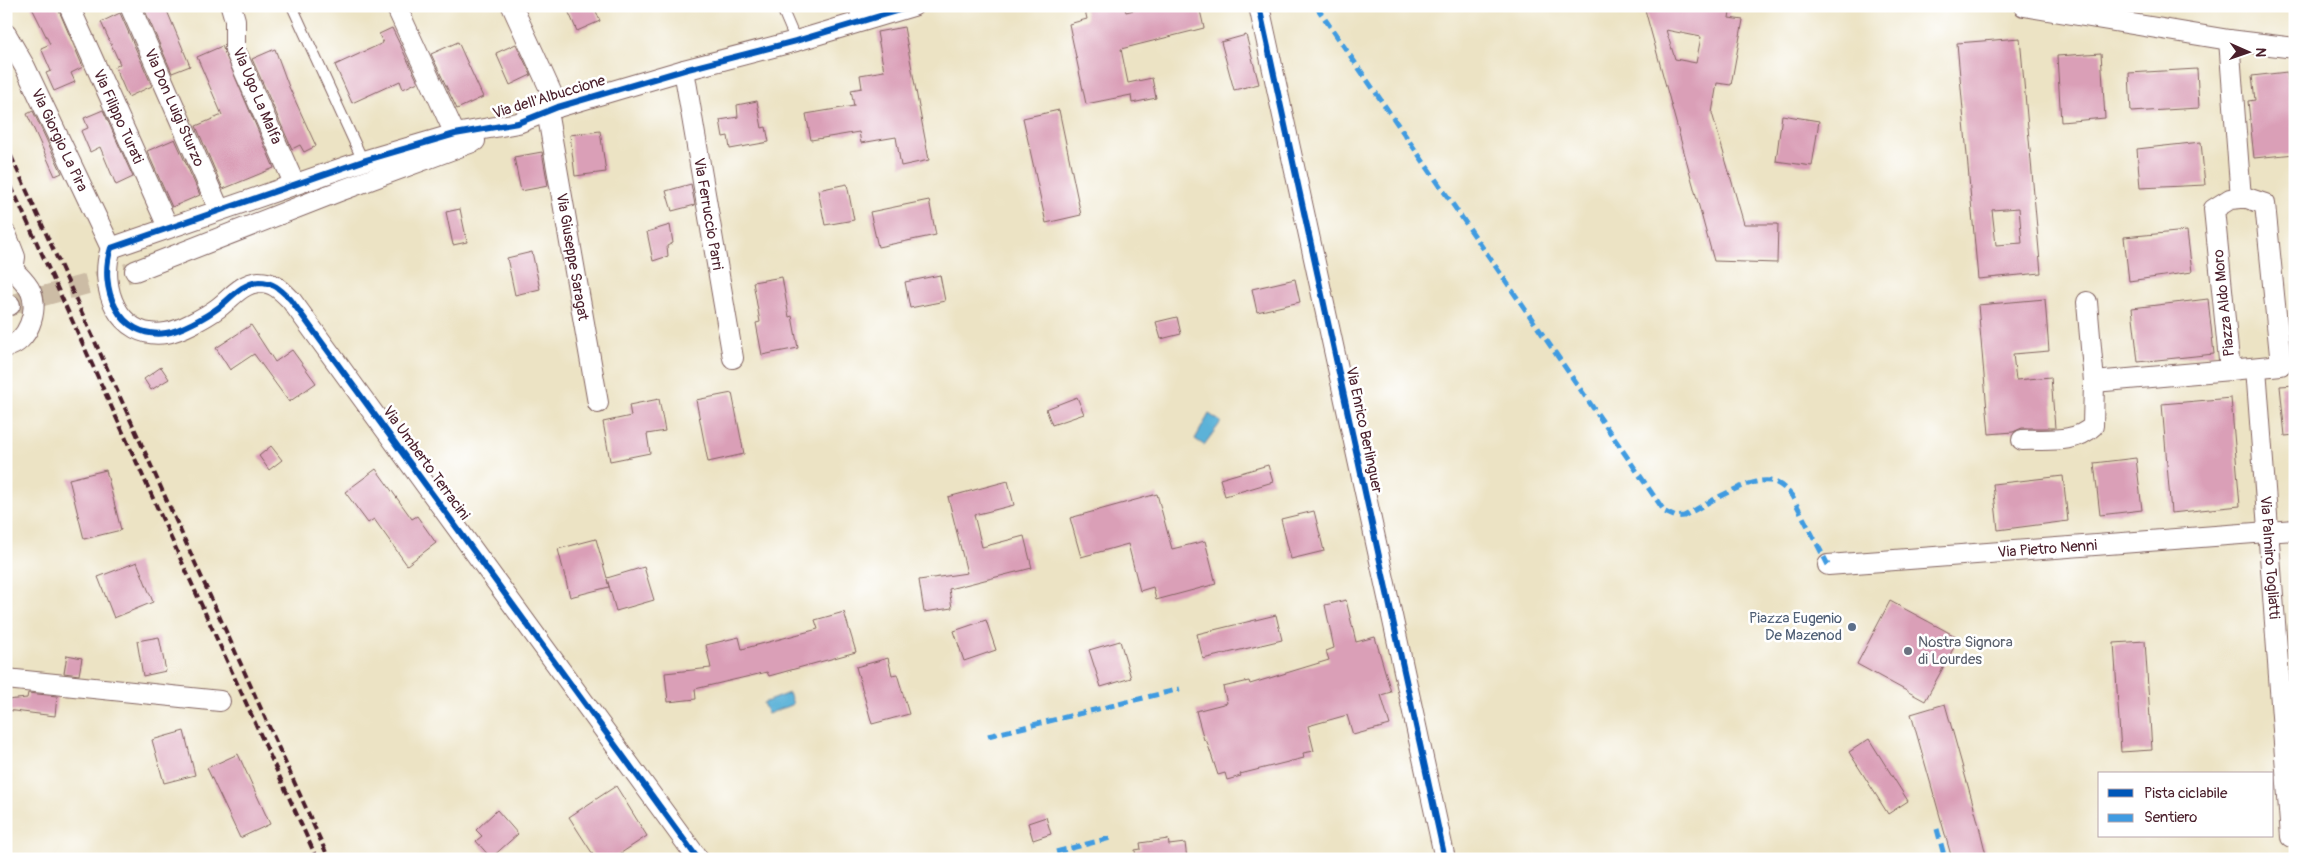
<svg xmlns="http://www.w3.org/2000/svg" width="2301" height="865" font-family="Pangolin,sans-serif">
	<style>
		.water { fill: #5bb2d8; stroke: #526882 }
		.building { fill: #da9fb7; fill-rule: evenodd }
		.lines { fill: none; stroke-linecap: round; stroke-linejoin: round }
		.street-tunnel { stroke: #ccbca5; stroke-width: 20; stroke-dasharray: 20 10; stroke-linecap: butt }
		.lane-casing { stroke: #836461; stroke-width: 12 }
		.street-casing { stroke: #836461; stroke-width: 22 }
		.lane { stroke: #fff; stroke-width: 10 }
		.street { stroke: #fff; stroke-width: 20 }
		.rail { stroke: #4a1f2b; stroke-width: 4; stroke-dasharray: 8 4; stroke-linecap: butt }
		.quiet { stroke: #409be1; stroke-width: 5; stroke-dasharray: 10 5; stroke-linecap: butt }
		.cycleway-casing { stroke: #fff; stroke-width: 9 }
		.cycleway { stroke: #0057b8; stroke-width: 6 }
		.service-dot { fill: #5c6f8a; stroke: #fff; stroke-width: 2 }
		.worship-dot { fill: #6b7280; stroke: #fff; stroke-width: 2 }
		.labels { text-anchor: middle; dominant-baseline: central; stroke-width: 5; stroke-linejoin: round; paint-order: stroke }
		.street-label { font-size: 15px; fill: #4a1f2b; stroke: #fff }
		.service-label { font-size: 15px; fill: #4e5e75; stroke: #fff; text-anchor: end }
		.worship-label { font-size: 15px; fill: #5b616d; stroke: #fff; text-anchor: start }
	</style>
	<rect width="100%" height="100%" fill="#fff"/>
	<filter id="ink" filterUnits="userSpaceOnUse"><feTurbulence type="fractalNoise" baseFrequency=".02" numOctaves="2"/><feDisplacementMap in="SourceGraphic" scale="10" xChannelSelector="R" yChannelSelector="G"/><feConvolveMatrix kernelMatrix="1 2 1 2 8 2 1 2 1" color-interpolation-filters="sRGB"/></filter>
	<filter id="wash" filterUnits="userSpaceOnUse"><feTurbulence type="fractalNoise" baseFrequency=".0096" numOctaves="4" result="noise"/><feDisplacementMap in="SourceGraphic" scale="20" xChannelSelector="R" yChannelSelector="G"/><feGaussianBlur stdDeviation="1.12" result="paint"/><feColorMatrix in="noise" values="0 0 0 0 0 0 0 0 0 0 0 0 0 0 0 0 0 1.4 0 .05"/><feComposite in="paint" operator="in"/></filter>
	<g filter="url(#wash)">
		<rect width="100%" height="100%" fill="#ece3c4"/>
		<g class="water">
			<polygon points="1209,414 1221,422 1204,445 1195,439"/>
			<polygon points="789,693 793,704 768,714 763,703"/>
		</g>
		<g id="blocks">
			<g class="building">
				<polygon points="31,6 57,6 83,67 71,73 75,82 54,91 46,73 51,71 41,48 50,44"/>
				<polygon points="143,6 165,6 190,66 172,73"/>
				<polygon points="566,6 594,6 600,21 577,31"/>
				<polygon points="1084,6 1124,6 1126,12 1149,6 1199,6 1204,28 1121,49 1128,83 1152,78 1156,98 1132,103 1131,95 1086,104 1069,24 1087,19"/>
				<path d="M1644 6H1731L1729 18 1743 20 1731 85 1717 83 1712 113 1744 224H1778L1777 263 1714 261ZM1666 30 1701 37 1696 63 1675 59Z"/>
				<polygon points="120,13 152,86 128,97 115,67 120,64 101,22"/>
				<polygon points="904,27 929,160 901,166 896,137 861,143 859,132 811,140 806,114 854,106 851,90 862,88 860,75 884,71 877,32"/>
				<polygon points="392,28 418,82 403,89 400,81 352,103 335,65 383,43 379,34"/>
				<polygon points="1246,35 1259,84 1234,90 1221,42"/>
				<path d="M2020 38 2041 273 1978 279 1957 43ZM2019 208 2022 243 1996 245 1992 210Z"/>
				<polygon points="458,42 483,97 457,109 431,54"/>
				<polygon points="516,44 531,75 510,85 496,53"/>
				<polygon points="222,46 274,168 223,189 196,126 222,115 197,57"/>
				<polygon points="275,49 289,87 316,146 304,152 300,145 292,149 252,59"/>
				<polygon points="2101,53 2105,118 2061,122 2057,56"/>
				<polygon points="2197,69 2199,108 2131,112 2129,73"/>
				<polygon points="2287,72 2295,154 2254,158 2248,101 2255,100 2252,76"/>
				<polygon points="757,101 762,128 766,127 769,142 730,149 728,136 723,137 720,120 738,117 737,105"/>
				<polygon points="103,110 133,177 116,185 100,147 90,152 81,131 88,128 84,118"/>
				<polygon points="1059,110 1081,215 1046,223 1023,118"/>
				<polygon points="33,111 62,173 55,176 27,114"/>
				<polygon points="1782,115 1819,121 1812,166 1776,161"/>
				<polygon points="600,131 606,172 575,176 570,135"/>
				<polygon points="175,139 200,195 172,207 147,151"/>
				<polygon points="2201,142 2205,185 2140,188 2137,149"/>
				<polygon points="542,152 548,186 521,191 514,157"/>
				<polygon points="691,184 695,205 672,211 666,191"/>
				<polygon points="847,184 854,220 825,225 818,190"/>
				<polygon points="929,200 936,235 878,247 870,212"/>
				<polygon points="460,209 467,242 453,245 446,212"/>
				<polygon points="670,225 673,243 667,246 668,256 653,261 647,232"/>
				<polygon points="2187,231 2192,272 2129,281 2124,237"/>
				<polygon points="532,252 540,289 515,295 507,258"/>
				<polygon points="940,275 945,301 910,308 905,282"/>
				<polygon points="782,277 789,317 792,316 798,348 762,355 756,323 760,322 753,282"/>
				<polygon points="1295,279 1300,302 1257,312 1252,289"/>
				<polygon points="2045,299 2049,351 2013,354 2016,380 2051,377 2055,428 2022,428 2013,432 1989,434 1978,305"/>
				<polygon points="2208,299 2214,354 2138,362 2132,308"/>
				<polygon points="1177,317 1181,334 1161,339 1156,322"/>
				<polygon points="251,325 275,362 292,350 316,383 289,402 254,354 230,370 216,348"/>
				<polygon points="161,367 169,379 151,390 144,379"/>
				<polygon points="2295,385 2295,435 2285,436 2280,386"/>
				<polygon points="732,393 744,454 708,462 696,400"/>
				<polygon points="1077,397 1084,414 1052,425 1046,409"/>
				<polygon points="2231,398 2240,506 2171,513 2162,404"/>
				<polygon points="659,399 665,431 647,434 650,453 610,461 603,422 631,416 629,405"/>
				<polygon points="271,446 282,460 269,470 259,456"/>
				<polygon points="2136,458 2142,510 2100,515 2094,463"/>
				<polygon points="1268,465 1273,482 1225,496 1220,479"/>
				<polygon points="376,469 412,519 417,516 436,543 407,565 374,519 368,523 345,492"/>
				<polygon points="106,470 121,530 84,539 69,479"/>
				<polygon points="2063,476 2068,521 1998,530 1993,484"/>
				<polygon points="1008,481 1014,505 974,515 982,547 1024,536 1032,568 949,589 952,608 924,612 919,580 967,573 948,497"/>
				<polygon points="1157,494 1172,549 1205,541 1216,584 1156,600 1153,587 1140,591 1128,544 1081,557 1070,518"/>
				<polygon points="1314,511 1324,551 1291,559 1281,519"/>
				<polygon points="596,539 607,578 644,567 654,600 616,611 607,579 609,587 570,597 558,549"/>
				<polygon points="137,562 153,602 114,618 98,577"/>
				<polygon points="1346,600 1356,642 1375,637 1391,692 1381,695 1390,725 1353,735 1347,715 1308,726 1314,751 1303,753 1304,758 1240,774 1241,776 1227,780 1225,773 1218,775 1206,739 1204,740 1196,711 1227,703 1223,687 1249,681 1250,684 1329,660 1326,651 1334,648 1325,605"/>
				<polygon points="1890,601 1959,638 1925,701 1857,664"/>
				<polygon points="844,612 856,652 769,676 767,672 695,689 696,699 668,702 665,673 711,668 706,645 739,637 742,649 818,629 815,620"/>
				<polygon points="1276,615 1282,640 1203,659 1197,634"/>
				<polygon points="986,620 996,650 964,661 954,631"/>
				<polygon points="159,637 166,671 143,676 137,641"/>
				<polygon points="1120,641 1131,678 1101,687 1089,650"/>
				<polygon points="2145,641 2152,750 2121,752 2114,643"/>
				<polygon points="67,655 82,658 79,675 64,673"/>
				<polygon points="888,658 892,675 897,674 909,714 872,724 856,667"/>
				<polygon points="28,693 57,696 55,716 6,710 6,700 27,698"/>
				<polygon points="1945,704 1977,818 1987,859 1952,859 1911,714"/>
				<polygon points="184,731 195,775 164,783 152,740"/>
				<polygon points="1869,739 1908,801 1888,814 1849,752"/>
				<polygon points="238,754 270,824 240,838 207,768"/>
				<polygon points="616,786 647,836 612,859 596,859 569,817"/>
				<polygon points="497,810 518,834 491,858 476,841 482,836 476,830"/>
				<polygon points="1046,817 1051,834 1033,840 1028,823"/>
				<polygon points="1168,839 1169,845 1185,843 1187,859 1136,859 1135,850 1141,849 1140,843"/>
			</g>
		</g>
	</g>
	<g filter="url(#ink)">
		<use href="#blocks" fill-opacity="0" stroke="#836461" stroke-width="1"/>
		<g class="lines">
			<polyline class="street-tunnel" points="10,305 135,271"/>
			<defs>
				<g id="lane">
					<polyline points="292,6 363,161"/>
					<polyline points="781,6 796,41"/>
					<polyline points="853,6 860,22"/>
				</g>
				<g id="street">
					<path id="s1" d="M69 6 168 227"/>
					<path id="s2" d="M130 6 219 209"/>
					<polyline points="231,6 235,20 235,50 294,183"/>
					<polyline points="396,6 455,134"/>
					<polyline points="512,6 558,107"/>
					<polyline points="1259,6 1445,859"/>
					<polyline points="2024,6 2229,40 2295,48"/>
					<path id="s3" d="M6 34 25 67 111 248"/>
					<polyline points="2229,40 2241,198"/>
					<path id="s4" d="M684 70 733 358"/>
					<path id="s5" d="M547 111 598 403"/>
					<polygon points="2241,198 2247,198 2265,204 2281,365 2230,370 2214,209 2230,199"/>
					<polyline points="6,234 15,257 13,270"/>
					<path d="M111 248C98 287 118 340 166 333 180 331 206 317 218 308 230 299 242 283 259 282 274 282 281 290 291 300L698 859"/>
					<polyline points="111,248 363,161 455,134 518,123 558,107 684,70 796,41 913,6"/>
					<polyline points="135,271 337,192 475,141"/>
					<polyline points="6,305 10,305"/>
					<path d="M6 347C28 343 39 310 31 292 27 283 20 277 13 270"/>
					<path id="s6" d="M2256 368 2291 837"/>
					<polyline points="2094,382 2230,370"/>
					<path d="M2022 440C2046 439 2075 444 2093 426L2094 382 2087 302"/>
					<path id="s7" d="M1828 565 2295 530"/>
					<polyline points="6,679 220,701"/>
				</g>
			</defs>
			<use href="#lane" class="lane-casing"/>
			<use href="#street" class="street-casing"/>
			<use href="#lane" class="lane"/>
			<use href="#street" class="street"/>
			<g class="rail">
				<polyline points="6,145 329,859"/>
				<polyline points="6,175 317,859"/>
			</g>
			<g class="quiet">
				<path d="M1316 6 1665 512 1676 517 1684 516C1705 505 1747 478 1770 481 1779 482 1786 489 1792 496L1828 565"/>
				<polyline points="988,736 1180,689"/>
				<polyline points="1937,829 1945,859"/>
				<polyline points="1056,852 1114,837"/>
			</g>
			<defs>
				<g id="cycleway">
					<polyline points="1259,6 1445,859"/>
					<path d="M698 859 291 300C281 290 274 282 259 282 242 283 230 299 218 308 206 317 180 331 166 333 118 340 98 287 111 248L363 161 455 134 518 123 558 107 684 70 796 41 913 6"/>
				</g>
			</defs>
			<use href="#cycleway" class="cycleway-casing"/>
			<use href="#cycleway" class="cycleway"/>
		</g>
	</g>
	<circle class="service-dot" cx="1852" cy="627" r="5"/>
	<circle class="worship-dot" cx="1908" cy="651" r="5"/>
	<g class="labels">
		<g class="street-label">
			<text transform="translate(257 96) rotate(67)">Via Ugo La Malfa</text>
			<text transform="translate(549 97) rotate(-17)">Via dell'Albuccione</text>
			<text stroke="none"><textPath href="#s2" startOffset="111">Via Don Luigi Sturzo</textPath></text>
			<text stroke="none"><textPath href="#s1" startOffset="121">Via Filippo Turati</textPath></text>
			<text stroke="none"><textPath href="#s3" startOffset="119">Via Giorgio La Pira</textPath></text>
			<text stroke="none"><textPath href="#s4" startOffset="146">Via Ferruccio Parri</textPath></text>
			<text stroke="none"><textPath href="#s5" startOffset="148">Via Giuseppe Saragat</textPath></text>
			<text transform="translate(2224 303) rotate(-96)">Piazza Aldo Moro</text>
			<text transform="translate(1364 430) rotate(78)">Via Enrico Berlinguer</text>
			<text transform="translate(426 463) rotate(54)">Via Umberto Terracini</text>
			<text stroke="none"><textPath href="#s7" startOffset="220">Via Pietro Nenni</textPath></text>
			<text stroke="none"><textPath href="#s6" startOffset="190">Via Palmiro Togliatti</textPath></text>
		</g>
		<g class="service-label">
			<text x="1842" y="618">Piazza Eugenio<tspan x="1842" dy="17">De Mazenod</tspan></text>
		</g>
		<g class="worship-label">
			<text x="1918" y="642">Nostra Signora<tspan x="1918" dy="17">di Lourdes</tspan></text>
		</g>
	</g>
	<rect width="2301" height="865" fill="none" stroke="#fff" stroke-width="25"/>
	<rect x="2098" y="772" width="175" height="65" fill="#ffffff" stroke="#b7a5aa"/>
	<rect x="2108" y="789" width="25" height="8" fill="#0057b8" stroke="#b7a5aa"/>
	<text x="2144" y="798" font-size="15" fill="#4a1f2b">Pista ciclabile</text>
	<rect x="2108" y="814" width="25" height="8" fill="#409be1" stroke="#b7a5aa"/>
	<text x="2144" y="822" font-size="15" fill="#4a1f2b">Sentiero</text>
	<g transform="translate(2248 52) rotate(92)" stroke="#ffffff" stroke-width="4" paint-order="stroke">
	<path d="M0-4L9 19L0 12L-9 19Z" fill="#4a1f2b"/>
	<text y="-8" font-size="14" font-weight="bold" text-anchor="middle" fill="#4a1f2b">N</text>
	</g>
</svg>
